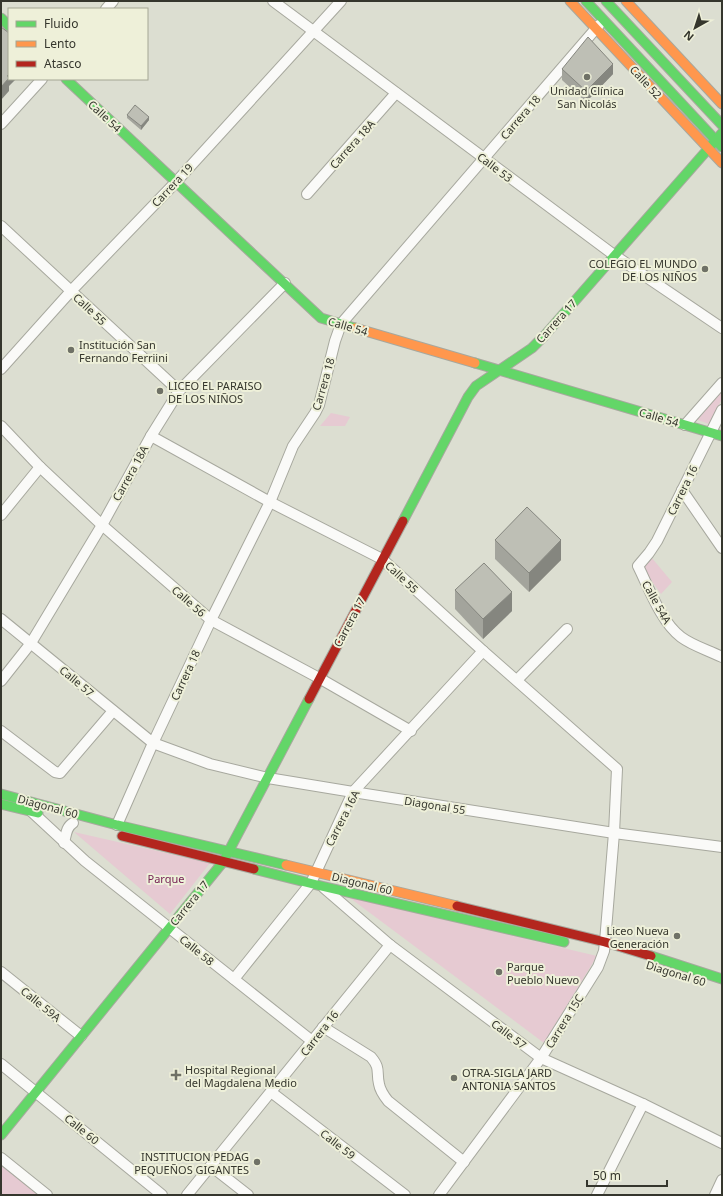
<svg xmlns="http://www.w3.org/2000/svg" width="723" height="1196" font-family="'Noto Sans',sans-serif">
	<style>
		.green { fill: #e6cad2 }
		.lines { fill: none; stroke-linecap: round; stroke-linejoin: round }
		.street-casing { stroke: #a7a89e; stroke-width: 12 }
		.fast-casing { stroke: #a7a89e; stroke-width: 11 }
		.slow-casing { stroke: #a7a89e; stroke-width: 11 }
		.jam-casing { stroke: #a7a89e; stroke-width: 11 }
		.street { stroke: #fafaf8; stroke-width: 10 }
		.fast { stroke: #63d668; stroke-width: 9 }
		.slow { stroke: #ff974d; stroke-width: 9 }
		.jam { stroke: #b3261e; stroke-width: 9 }
		.wall { fill: #a3a49c }
		.shaded-wall { fill: #85867f }
		.building { fill: #bebfb5; stroke: #85867f }
		.poi-dot { fill: #6f7166; stroke: #eef0d9; stroke-width: 1.5 }
		.labels { text-anchor: middle; dominant-baseline: central; stroke-width: 4; stroke-linejoin: round; paint-order: stroke }
		.street-label { font-size: 11px; fill: #35362d; stroke: #eef0d9 }
		.poi-label { font-size: 11px; fill: #35362d; stroke: #eef0d9; text-anchor: start }
		.park-label { font-size: 11px; fill: #762255; stroke: #eef0d9 }
	</style>
	<rect width="100%" height="100%" fill="#dcded1"/>
	<g class="green">
		<polygon points="722,388 722,399 709,424 695,419"/>
		<polygon points="331,413 350,417 345,426 320,426"/>
		<polygon points="651,557 672,582 661,594 641,566"/>
		<polygon points="74,832 210,863 170,914"/>
		<polygon points="350,898 597,956 544,1043"/>
		<polygon points="1,1164 38,1195 1,1195"/>
	</g>
	<g class="lines">
		<defs>
			<g id="street">
				<polyline points="273,1 614,255 722,328"/>
				<polyline points="106,9 113,1"/>
				<polyline points="1,124 42,79"/>
				<polyline points="307,194 396,93"/>
				<polyline points="1,226 179,391"/>
				<polyline points="1,369 71,291 176,182 341,1"/>
				<path d="M722 410 657 541 649 553 638 566C649 588 661 622 681 637 693 646 708 650 722 657"/>
				<polyline points="685,425 722,383"/>
				<polyline points="1,426 40,467 102,525 211,620 319,678 411,731"/>
				<polyline points="151,436 270,502 382,559 483,651 617,769 614,833 605,942 604,951 598,967 541,1058 439,1195"/>
				<polyline points="682,490 722,548"/>
				<polyline points="1,515 40,467"/>
				<polyline points="1,619 153,743 210,764 268,778 353,792 614,833 722,847"/>
				<polyline points="517,680 567,629"/>
				<polyline points="1,681 31,643 102,525 151,436 179,391 285,283"/>
				<polyline points="1,731 55,772 60,773 113,711"/>
				<polyline points="31,811 85,861 312,1041"/>
				<polyline points="117,825 153,743 211,620 270,502 293,446 315,413 319,405 335,341 341,324 599,25"/>
				<path d="M64 843C66 835 66 827 73 823"/>
				<polyline points="324,888 390,945 541,1058 643,1104 722,1143"/>
				<polyline points="1,972 81,1036"/>
				<polyline points="234,979 311,883 353,792 483,651"/>
				<path d="M323 1027 371 1057C381 1069 376 1071 379 1084 380 1090 384 1096 388 1101L464 1162"/>
				<polyline points="1,1064 162,1195"/>
				<polyline points="271,1092 405,1195"/>
				<polyline points="1,1158 47,1195"/>
				<polyline points="211,1166 248,1195"/>
				<polyline points="187,1195 390,945"/>
				<polyline points="597,1195 643,1104"/>
				<polyline points="715,1195 722,1180"/>
			</g>
			<g id="fast">
				<polyline points="586,1 722,147"/>
				<polyline points="606,1 722,125"/>
				<polyline points="1,18 9,26"/>
				<polyline points="66,79 321,318 355,328"/>
				<polyline points="475,363 722,436"/>
				<polyline points="403,521 468,397 476,386 532,348 545,335 722,133"/>
				<polyline points="1,794 117,825 286,865"/>
				<polyline points="1,804 38,813"/>
				<polyline points="254,869 321,886 564,942"/>
				<polyline points="651,956 722,979"/>
				<polyline points="1,1135 223,862 309,699"/>
			</g>
			<g id="slow">
				<polyline points="570,1 722,163"/>
				<polyline points="626,1 722,104"/>
				<polyline points="355,328 475,363"/>
				<polyline points="286,865 457,906"/>
			</g>
			<g id="jam">
				<polyline points="309,699 403,521"/>
				<polyline points="122,836 254,869"/>
				<polyline points="457,906 605,942 651,956"/>
			</g>
		</defs>
		<use href="#street" class="street-casing"/>
		<use href="#fast" class="fast-casing"/>
		<use href="#slow" class="slow-casing"/>
		<use href="#jam" class="jam-casing"/>
		<use href="#street" class="street"/>
		<use href="#fast" class="fast"/>
		<use href="#slow" class="slow"/>
		<use href="#jam" class="jam"/>
	</g>
	<g class="wall">
		<polygon points="562,69 613,74 586,102 562,80"/>
		<polygon points="127,115 149,120 141,130 127,118"/>
		<polygon points="495,540 561,560 529,592 495,559"/>
		<polygon points="455,590 512,611 483,639 455,609"/>
	</g>
	<g class="shaded-wall">
		<polygon points="613,64 613,74 586,102 586,91"/>
		<polygon points="9,74 9,79 16,79 9,86 9,91 1,100 1,87"/>
		<polygon points="149,117 149,120 141,130 141,126"/>
		<polygon points="561,540 561,560 529,592 529,573"/>
		<polygon points="512,592 512,611 483,639 483,619"/>
	</g>
	<g class="building">
		<polygon points="1,27 9,33 9,74 7,76 9,77 9,78 1,87"/>
		<polygon points="588,37 613,64 586,91 562,69"/>
		<polygon points="135,105 149,117 141,126 127,115"/>
		<polygon points="527,507 561,540 529,573 495,540"/>
		<polygon points="484,563 512,592 483,619 455,590"/>
	</g>
	<g class="poi-dot">
		<circle cx="587" cy="77" r="4"/>
		<circle cx="705" cy="269" r="4"/>
		<circle cx="71" cy="350" r="4"/>
		<circle cx="160" cy="391" r="4"/>
		<circle cx="677" cy="936" r="4"/>
		<circle cx="499" cy="972" r="4"/>
		<path d="M174 1069h4v4h4v4h-4v4h-4v-4h-4v-4h4z"/>
		<circle cx="454" cy="1078" r="4"/>
		<circle cx="257" cy="1162" r="4"/>
	</g>
	<g class="labels">
		<g class="street-label">
			<text transform="translate(646 82) rotate(47)">Calle 52</text>
			<text transform="translate(105 116) rotate(43)">Calle 54</text>
			<text transform="translate(520 117) rotate(-49)">Carrera 18</text>
			<text transform="translate(352 144) rotate(-48)">Carrera 18A</text>
			<text transform="translate(495 167) rotate(37)">Calle 53</text>
			<text transform="translate(172 185) rotate(-47)">Carrera 19</text>
			<text transform="translate(90 309) rotate(43)">Calle 55</text>
			<text transform="translate(556 321) rotate(-48)">Carrera 17</text>
			<text transform="translate(348 326) rotate(16)">Calle 54</text>
			<text transform="translate(323 384) rotate(-74)">Carrera 18</text>
			<text transform="translate(659 417) rotate(16)">Calle 54</text>
			<text transform="translate(130 473) rotate(-61)">Carrera 18A</text>
			<text transform="translate(682 490) rotate(-64)">Carrera 16</text>
			<text transform="translate(402 577) rotate(43)">Calle 55</text>
			<text transform="translate(189 601) rotate(41)">Calle 56</text>
			<text transform="translate(657 602) rotate(61)">Calle 54A</text>
			<text transform="translate(349 622) rotate(-62)">Carrera 17</text>
			<text transform="translate(185 675) rotate(-65)">Carrera 18</text>
			<text transform="translate(77 681) rotate(40)">Calle 57</text>
			<text transform="translate(435 805) rotate(9)">Diagonal 55</text>
			<text transform="translate(48 806) rotate(15)">Diagonal 60</text>
			<text transform="translate(342 818) rotate(-63)">Carrera 16A</text>
			<text transform="translate(362 883) rotate(14)">Diagonal 60</text>
			<text transform="translate(189 903) rotate(-51)">Carrera 17</text>
			<text transform="translate(197 950) rotate(39)">Calle 58</text>
			<text transform="translate(676 973) rotate(17)">Diagonal 60</text>
			<text transform="translate(41 1004) rotate(39)">Calle 59A</text>
			<text transform="translate(564 1021) rotate(-58)">Carrera 15C</text>
			<text transform="translate(319 1033) rotate(-52)">Carrera 16</text>
			<text transform="translate(509 1034) rotate(37)">Calle 57</text>
			<text transform="translate(82 1129) rotate(39)">Calle 60</text>
			<text transform="translate(338 1144) rotate(38)">Calle 59</text>
		</g>
		<g class="poi-label">
			<text x="587" y="90" text-anchor="middle">Unidad Clínica<tspan x="587" dy="13">San Nicolás</tspan></text>
			<text x="697" y="263" text-anchor="end">COLEGIO EL MUNDO<tspan x="697" dy="13">DE LOS NIÑOS</tspan></text>
			<text x="79" y="344">Institución San<tspan x="79" dy="13">Fernando Ferriini</tspan></text>
			<text x="168" y="385">LICEO EL PARAISO<tspan x="168" dy="13">DE LOS NIÑOS</tspan></text>
			<text x="669" y="930" text-anchor="end">Liceo Nueva<tspan x="669" dy="13">Generación</tspan></text>
			<text x="507" y="966">Parque<tspan x="507" dy="13">Pueblo Nuevo</tspan></text>
			<text x="185" y="1069">Hospital Regional<tspan x="185" dy="13">del Magdalena Medio</tspan></text>
			<text x="462" y="1072">OTRA-SIGLA JARD<tspan x="462" dy="13">ANTONIA SANTOS</tspan></text>
			<text x="249" y="1156" text-anchor="end">INSTITUCION PEDAG<tspan x="249" dy="13">PEQUEÑOS GIGANTES</tspan></text>
		</g>
		<g class="park-label">
			<text x="166" y="878">Parque</text>
		</g>
	</g>
	<rect width="723" height="1196" fill="none" stroke="#35362d" stroke-width="4"/>
	<rect x="8" y="8" width="140" height="72" fill="#eef0d9" stroke="#a4a694"/>
	<rect x="16" y="21" width="20" height="6" fill="#63d668" stroke="#a4a694"/>
	<text x="44" y="28" font-size="12" fill="#35362d">Fluido</text>
	<rect x="16" y="41" width="20" height="6" fill="#ff974d" stroke="#a4a694"/>
	<text x="44" y="48" font-size="12" fill="#35362d">Lento</text>
	<rect x="16" y="61" width="20" height="6" fill="#b3261e" stroke="#a4a694"/>
	<text x="44" y="68" font-size="12" fill="#35362d">Atasco</text>
	<g transform="translate(695 28) rotate(219)" stroke="#eef0d9" stroke-width="3" paint-order="stroke">
	<path d="M0-3L7 15L0 10L-7 15Z" fill="#35362d"/>
	<text y="-6" font-size="11" font-weight="bold" text-anchor="middle" fill="#35362d">N</text>
	</g>
	<path d="M587 1180v6h80v-6" fill="none" stroke="#35362d" stroke-width="2"/>
	<text x="593" y="1180" font-size="12" fill="#35362d" stroke="#eef0d9" stroke-width="3" paint-order="stroke">50 m</text>
</svg>
